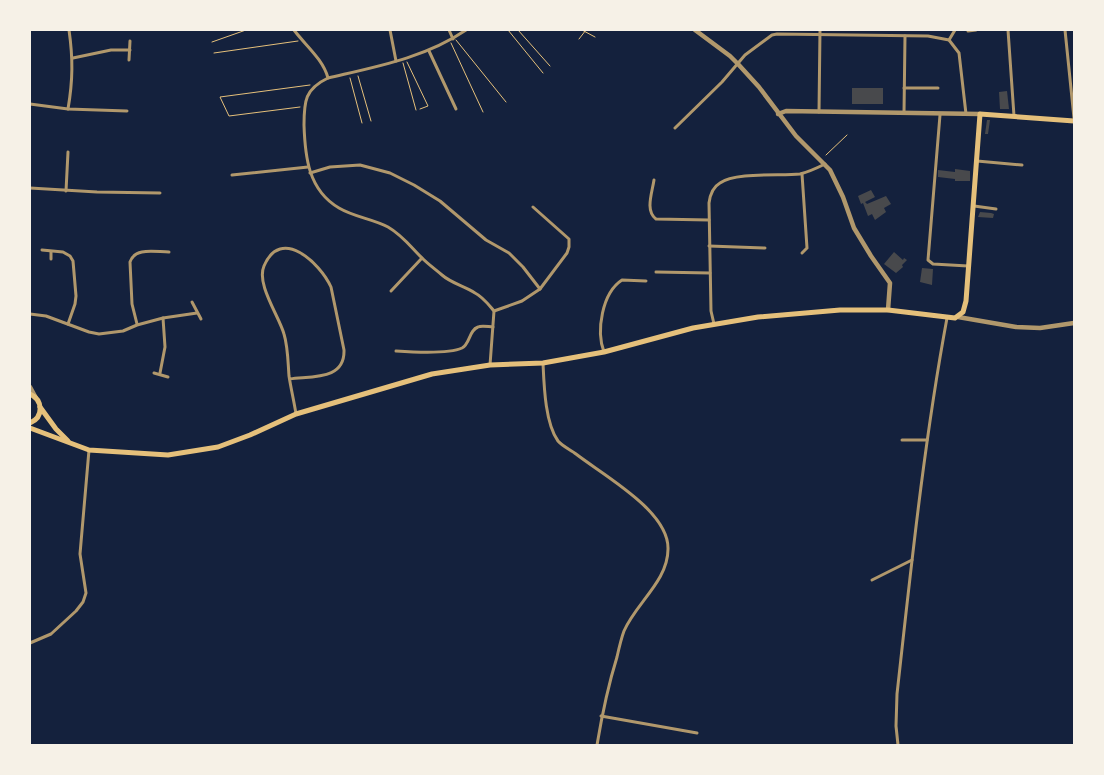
<svg xmlns="http://www.w3.org/2000/svg" width="1104" height="775" font-family="'PT Sans Narrow',sans-serif">
	<style>
		.building { fill: #48494c }
		.lines { fill: none; stroke-linecap: round; stroke-linejoin: round }
		.path { stroke: #e5c07b; stroke-width: 1 }
		.minor { stroke: #b1986c; stroke-width: 3 }
		.tertiary { stroke: #b1986c; stroke-width: 4.5 }
		.secondary { stroke: #e5c07b; stroke-width: 5 }
	</style>
	<rect width="100%" height="100%" fill="#14213d"/>
	<g class="building">
		<rect x="852" y="88" width="31" height="16"/>
		<polygon points="1007,91 1009,109 1000,109 999,92"/>
		<polygon points="987,120 990,120 988,134 985,134"/>
		<polygon points="955,169 970,171 970,181 955,181 955,179 938,177 938,170 955,172"/>
		<polygon points="871,190 875,197 865,202 867,204 886,196 891,204 884,208 886,212 875,220 872,214 868,216 863,203 861,204 858,196"/>
		<polygon points="980,212 991,213 994,214 993,218 978,217"/>
		<polygon points="894,252 903,260 904,258 907,260 902,265 903,267 896,273 884,264"/>
		<polygon points="922,268 933,269 932,285 920,282"/>
	</g>
	<g class="lines">
		<g class="path">
			<polyline points="508,30 543,73"/>
			<polyline points="518,30 550,66"/>
			<polyline points="582,30 595,37"/>
			<polyline points="579,39 586,30"/>
			<polyline points="456,40 506,102"/>
			<polyline points="212,42 246,30"/>
			<polyline points="451,43 483,112"/>
			<polyline points="214,53 298,41"/>
			<polyline points="407,62 428,106 420,109"/>
			<polyline points="403,63 416,110"/>
			<polyline points="358,76 371,121"/>
			<polyline points="350,78 362,123"/>
			<polyline points="300,107 229,116 220,97 310,85"/>
			<polyline points="826,155 847,135"/>
		</g>
		<g class="minor">
			<path d="M294 30C305 45 323 59 328 78"/>
			<polyline points="390,30 396,61"/>
			<polyline points="449,30 453,39"/>
			<path d="M466 30C425 58 375 67 328 78 305 89 304 101 304 125 305 156 308 190 339 208 354 217 373 219 388 227 402 235 410 246 422 258 428 264 435 269 442 275 451 283 464 286 475 293 483 297 488 304 494 311L490 365"/>
			<polyline points="1008,30 1014,116"/>
			<polyline points="1065,30 1074,118"/>
			<polyline points="968,31 976,30"/>
			<polyline points="949,40 955,30"/>
			<polyline points="429,51 456,109"/>
			<polyline points="73,58 111,50 130,50"/>
			<polyline points="129,60 130,41"/>
			<polyline points="904,88 938,88"/>
			<polyline points="30,104 68,109 127,111"/>
			<path d="M68 109C73 80 73 58 69 30"/>
			<polyline points="819,112 820,30"/>
			<polyline points="904,113 905,36"/>
			<polyline points="940,115 928,260 933,264 968,266"/>
			<polyline points="675,128 722,82 745,55 772,35 777,34 928,36 949,40 959,53 966,114"/>
			<polyline points="977,161 1022,165"/>
			<polyline points="310,173 330,167 360,165 390,173 414,185 440,201 486,240 509,253 523,267 540,289"/>
			<polyline points="802,174 807,248 802,253"/>
			<polyline points="232,175 308,167"/>
			<path d="M654 180C652 193 645 211 656 219L709 220"/>
			<polyline points="30,188 97,192 160,193"/>
			<polyline points="66,191 68,152"/>
			<polyline points="974,206 996,209"/>
			<polyline points="709,246 765,248"/>
			<polyline points="42,250 63,252 70,256 73,261 76,296 75,304 68,324"/>
			<polyline points="51,252 51,259"/>
			<polyline points="656,272 710,273"/>
			<polyline points="391,291 422,258"/>
			<polyline points="192,302 201,319"/>
			<polyline points="494,311 522,301 540,289 567,253 569,247 569,239 533,207"/>
			<polyline points="30,314 46,316 89,332 99,334 123,331 137,325 163,318 197,313"/>
			<path d="M137 324 132 304 130 262C135 247 155 252 169 252"/>
			<path d="M714 324 711 311 709 203C710 195 713 187 720 183 735 172 780 176 800 174 808 172 817 168 825 164"/>
			<path d="M396 351C411 352 449 354 462 348 470 344 469 330 478 327 482 325 489 327 493 327"/>
			<path d="M604 352C596 331 602 293 622 280L646 281"/>
			<path d="M543 363C544 385 545 423 558 441 562 446 571 450 576 454 603 475 669 511 668 549 668 581 636 603 624 631 621 639 619 648 617 657 608 686 602 715 597 745"/>
			<polyline points="154,373 168,377"/>
			<polyline points="160,373 165,347 163,318"/>
			<path d="M290 379C313 376 345 380 344 350L331 287C320 263 281 226 264 266 256 284 279 316 284 334 288 347 288 363 289 376 291 389 294 401 296 414"/>
			<polyline points="902,440 927,440"/>
			<polyline points="872,580 912,560"/>
			<polyline points="30,643 51,634 76,611 83,602 86,593 80,554 89,450"/>
			<polyline points="601,716 697,733"/>
			<path d="M898 745 896 726 897 694C911 568 924 442 947 318"/>
		</g>
		<g class="tertiary">
			<polyline points="695,30 730,56 738,64 759,87 796,136 830,170 843,197 854,228 871,256 890,283 888,310"/>
			<polyline points="778,114 786,111 980,114"/>
			<polyline points="958,317 1016,327 1040,328 1074,323"/>
			<polyline points="30,387 36,398"/>
		</g>
		<g class="secondary">
			<path d="M30 394C43 400 44 417 30 423"/>
			<polyline points="40,407 56,429 68,441"/>
			<polyline points="30,428 89,450 168,455 218,447 250,435 296,414 432,374 490,365 543,363 604,352 693,328 758,317 840,310 888,310 955,318 963,312 966,301 980,114 1074,121"/>
		</g>
	</g>
	<rect width="1104" height="775" fill="none" stroke="#f6f1e7" stroke-width="62"/>
</svg>
